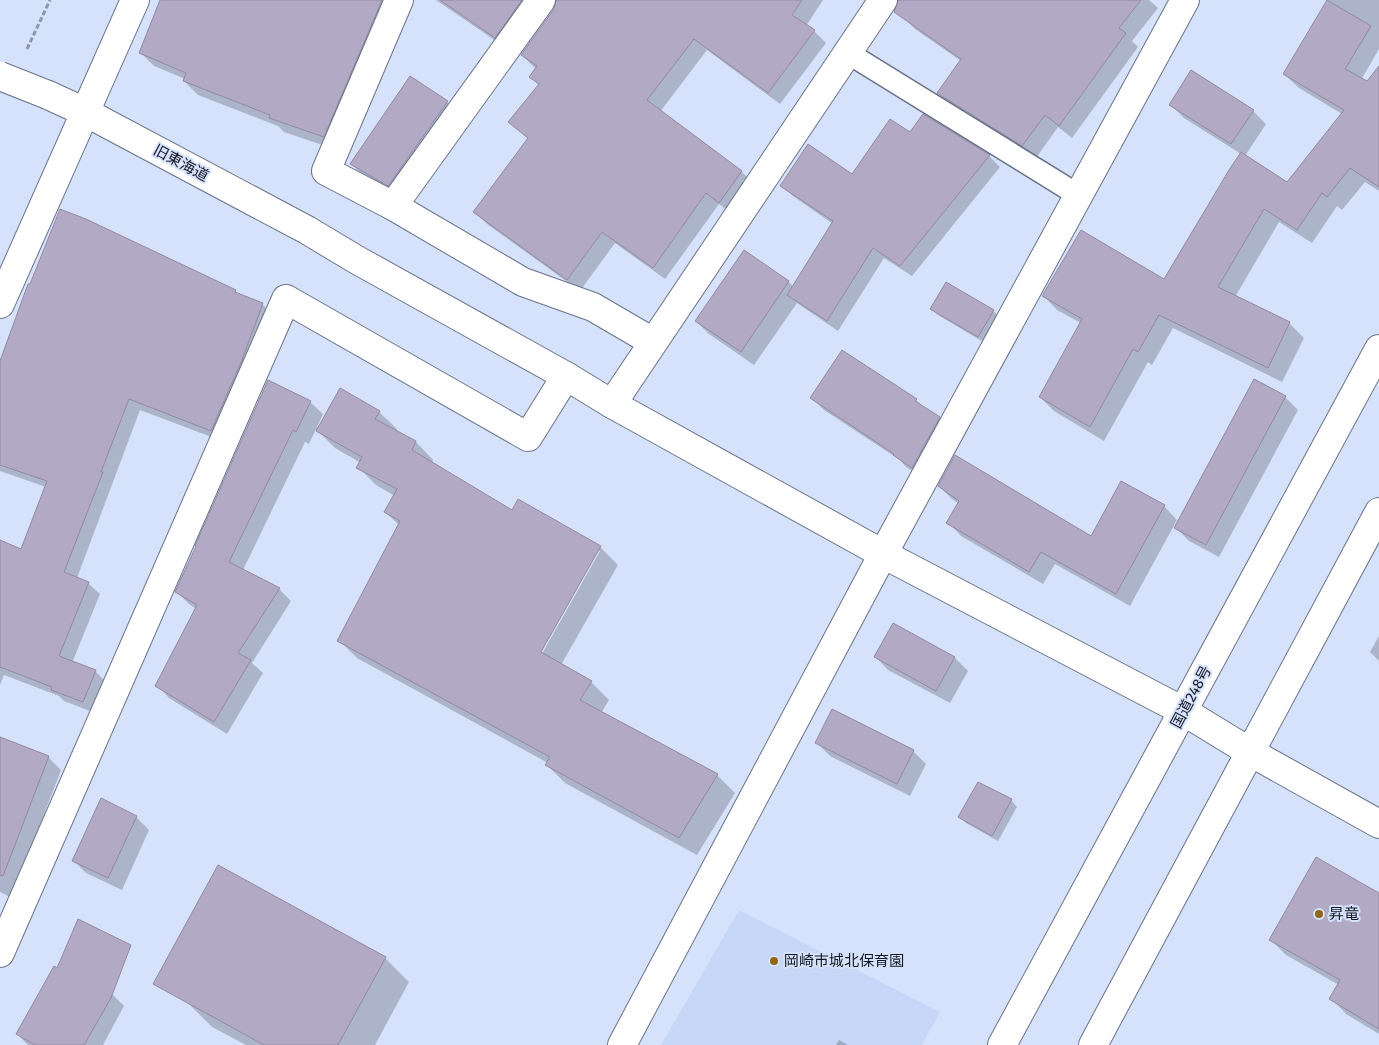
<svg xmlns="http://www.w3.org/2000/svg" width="1379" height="1045" font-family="'Fira Sans','Noto Sans JP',sans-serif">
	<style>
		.built { fill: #c7d7f7 }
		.shadow { fill: #0003; fill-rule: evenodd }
		.building { fill: #b2aac4; stroke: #9189a2 }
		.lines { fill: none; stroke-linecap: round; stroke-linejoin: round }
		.lane-casing { stroke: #687389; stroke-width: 24 }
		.street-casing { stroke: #687389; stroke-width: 30 }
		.secondary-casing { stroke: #687389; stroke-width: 30 }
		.highway-casing { stroke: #687389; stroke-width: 30 }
		.path { stroke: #8d96aa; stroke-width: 3; stroke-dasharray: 5 2.5; stroke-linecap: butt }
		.lane { stroke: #fff; stroke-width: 21 }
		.street { stroke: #fff; stroke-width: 28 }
		.secondary { stroke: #fff; stroke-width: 28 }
		.highway { stroke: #fff; stroke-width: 28 }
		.secondary-bridge-casing { stroke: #687389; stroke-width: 30; stroke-linecap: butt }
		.secondary-bridge { stroke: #fff; stroke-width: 28 }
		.poi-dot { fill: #936712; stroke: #d6e2fc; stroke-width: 2 }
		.labels { text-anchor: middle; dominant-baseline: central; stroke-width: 4; stroke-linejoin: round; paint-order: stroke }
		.street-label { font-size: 15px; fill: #141821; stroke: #d6e2fc }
		.poi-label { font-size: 15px; fill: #141821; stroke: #d6e2fc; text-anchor: start }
	</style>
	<rect width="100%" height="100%" fill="#d6e2fc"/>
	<polygon class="built" points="739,910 940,1012 922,1045 661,1045"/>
	<g class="shadow">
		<polygon points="161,0 401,0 337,150 284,132 278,126 198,95 184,81 185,79 154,66 140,52"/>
		<polygon points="436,0 538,0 509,50"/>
		<polygon points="566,0 823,0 806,26 814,31 826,43 780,104 707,50 660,112 742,172 754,184 732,214 719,204 665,279 615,243 580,291 487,224 475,212 528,139 510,122 539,85 531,77 536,69 522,55"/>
		<polygon points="913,0 1149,0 1158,8 1132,41 1138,47 1072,138 1058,127 1036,158 951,106 938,93 961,61 915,29 902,16"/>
		<polygon points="1329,0 1379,0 1379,49 1361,80 1379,90 1379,191 1365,182 1342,210 1337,206 1312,243 1279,222 1235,297 1289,323 1304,338 1282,382 1173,328 1152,365 1148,362 1104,441 1054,411 1040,397 1081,323 1057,310 1043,295 1164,280 1241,154 1184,118 1171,105 1253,111 1266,124 1245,156 1287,184 1342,114 1299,88 1284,74"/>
		<polygon points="411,78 447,102 460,116 402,198 365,177 351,164"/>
		<polygon points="910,134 989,156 1000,167 912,276 884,258 838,331 797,303 754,365 709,334 696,321 744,252 789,282 794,287 833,224 793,196 782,185 852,175"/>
		<polygon points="235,291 240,295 262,304 273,315 222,441 140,410 77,578 88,583 100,594 72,663 95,671 106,682 95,713 64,701 59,696 4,675 0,685 0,541 22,551 46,487 0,471 0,364"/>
		<polygon points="932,309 993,311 1000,317 985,343 938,315"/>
		<polygon points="843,352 916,400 924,408 939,418 951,430 924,479 906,467 900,460 824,410 812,398"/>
		<polygon points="1285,397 1298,410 1219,557 1189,541 1176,528"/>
		<path d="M310 402 323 414 317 427 319 428 379 412 397 429 396 432 416 442 433 460 432 463 512 512 600 547 618 565 561 665 591 682 609 700 601 713 717 775 735 793 697 855 565 783 547 765 548 763 357 658 339 640 399 525 385 512 395 496 376 485 358 467 361 463 335 448 316 429 309 444 305 442 243 570 279 589 291 601 252 663 263 673 227 734 169 698 157 685 196 609 189 604 177 592ZM597 551H600L539 659 537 657Z"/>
		<polygon points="939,486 1091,538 1164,506 1177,520 1130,606 1055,564 1043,584 961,536 948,522 959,504 952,499"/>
		<polygon points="893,624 955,658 968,671 950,703 888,670 875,656"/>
		<polygon points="1379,636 1379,661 1370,652"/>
		<polygon points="0,739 48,757 61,770 12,898 0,892"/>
		<polygon points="817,743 913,751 926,764 910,796 830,756"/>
		<polygon points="1011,800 1017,807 998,841 966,823 960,817"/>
		<polygon points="136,817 149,830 122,890 86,873 73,860"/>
		<polygon points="218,867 385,958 409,982 375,1045 246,1045 212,1027 188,1003"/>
		<polygon points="1379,894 1379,1034 1346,1014 1331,998 1339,985 1286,955 1271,940"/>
		<polygon points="112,994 124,1006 103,1045 28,1045 17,1034"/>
		<polygon points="839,1040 848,1045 836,1045"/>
	</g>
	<g class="building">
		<polygon points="160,0 382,0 324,137 269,118 270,115 183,81 186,73 139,53"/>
		<polygon points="440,0 522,0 495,38"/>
		<polygon points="556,0 802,0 792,15 815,30 768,93 694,39 647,100 742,171 719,203 706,193 653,268 602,232 567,280 473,212 528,138 508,122 539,84 529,77 537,66 521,55 554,9"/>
		<polygon points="898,0 1141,0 1119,28 1126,33 1059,126 1045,115 1022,146 937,93 961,59 894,12"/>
		<polygon points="1327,0 1371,26 1345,69 1367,81 1379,66 1379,187 1350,168 1327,197 1322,193 1297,230 1264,209 1218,287 1290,322 1268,368 1159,315 1138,352 1133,349 1090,427 1039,397 1082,319 1042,296 1081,230 1164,279 1229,170 1241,152 1287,182 1344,110 1283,74"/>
		<polygon points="1191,70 1254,110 1231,144 1169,105"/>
		<polygon points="410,76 448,101 388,186 350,164"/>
		<polygon points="923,114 990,155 900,266 873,248 827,321 787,295 833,221 780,186 808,144 852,174 890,119 910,132"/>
		<polygon points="60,209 86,219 236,290 235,292 263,303 242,360 211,431 129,399 101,472 103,472 64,572 89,582 59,656 96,670 83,702 51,690 52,687 0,667 0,540 21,549 47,481 0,465 0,361 28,284 30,284"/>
		<polygon points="744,250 789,281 741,352 695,321"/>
		<polygon points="946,282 994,310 978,337 930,309"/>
		<polygon points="842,350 917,399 915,401 940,417 912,468 893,455 894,454 810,398"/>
		<polygon points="1254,379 1286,396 1206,545 1174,528"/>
		<polygon points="268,380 311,401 296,432 293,430 229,562 280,588 238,653 251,660 214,722 155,686 197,605 175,592 196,546 195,546"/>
		<polygon points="340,388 380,411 375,419 416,441 412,450 512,510 518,499 601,546 541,652 592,681 580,700 718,774 679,838 545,765 550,757 337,641 400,521 384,512 397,489 356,468 362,457 316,431"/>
		<polygon points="955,455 1091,536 1121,481 1165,505 1116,594 1041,552 1029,572 946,523 959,501 938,486"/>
		<polygon points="893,623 955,657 936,691 874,657"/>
		<polygon points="832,709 914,750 897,784 815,743"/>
		<polygon points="0,737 49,756 3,876 0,875"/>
		<polygon points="978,782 1012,799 992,836 958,817"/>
		<polygon points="101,798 137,816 108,878 72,861"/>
		<polygon points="1316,857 1379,893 1379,1029 1329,999 1340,980 1269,940"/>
		<polygon points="218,865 386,957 338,1045 264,1045 153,984"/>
		<polygon points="78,919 131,945 111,998 84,1045 35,1045 16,1034 54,966 57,968"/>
	</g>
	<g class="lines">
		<defs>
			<polyline id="lane" points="848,53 1078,195"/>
			<g id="street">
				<polyline points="399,0 326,171 393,206 523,282 593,307 653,342"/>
				<polyline points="393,206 541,0"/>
				<polyline points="0,304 135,0"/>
				<polyline points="612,404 883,0"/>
				<polyline points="1250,752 1379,824"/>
				<polyline points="0,953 286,299 528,437 566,376"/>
				<polyline points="622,1045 883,554 1185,0"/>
			</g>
			<polyline id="secondary" points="48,95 85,112 307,230 357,260 566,376 612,404 883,554 1183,711 1250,752"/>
			<g id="highway">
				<polyline points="1002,1045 1379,349"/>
				<polyline points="1093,1045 1379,512"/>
			</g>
		</defs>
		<use href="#lane" class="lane-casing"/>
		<use href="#street" class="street-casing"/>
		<use href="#secondary" class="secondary-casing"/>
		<use href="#highway" class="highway-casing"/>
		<polyline class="path" points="27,49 50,0"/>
		<use href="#lane" class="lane"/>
		<use href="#street" class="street"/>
		<use href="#secondary" class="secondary"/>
		<use href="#highway" class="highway"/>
		<defs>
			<polyline id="secondary-bridge" points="0,76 48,95"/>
		</defs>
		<use href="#secondary-bridge" class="secondary-bridge-casing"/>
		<use href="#secondary-bridge" class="secondary-bridge"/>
	</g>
	<g class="poi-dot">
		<circle cx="1319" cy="914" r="5"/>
		<circle cx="774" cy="961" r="5"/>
	</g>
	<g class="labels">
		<g class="street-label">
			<text transform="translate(181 163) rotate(28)">旧東海道</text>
			<text transform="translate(1191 697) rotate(-62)">国道248号</text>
		</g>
		<g class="poi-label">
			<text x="1329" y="914">昇竜</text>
			<text x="784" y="961">岡崎市城北保育園</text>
		</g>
	</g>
</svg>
